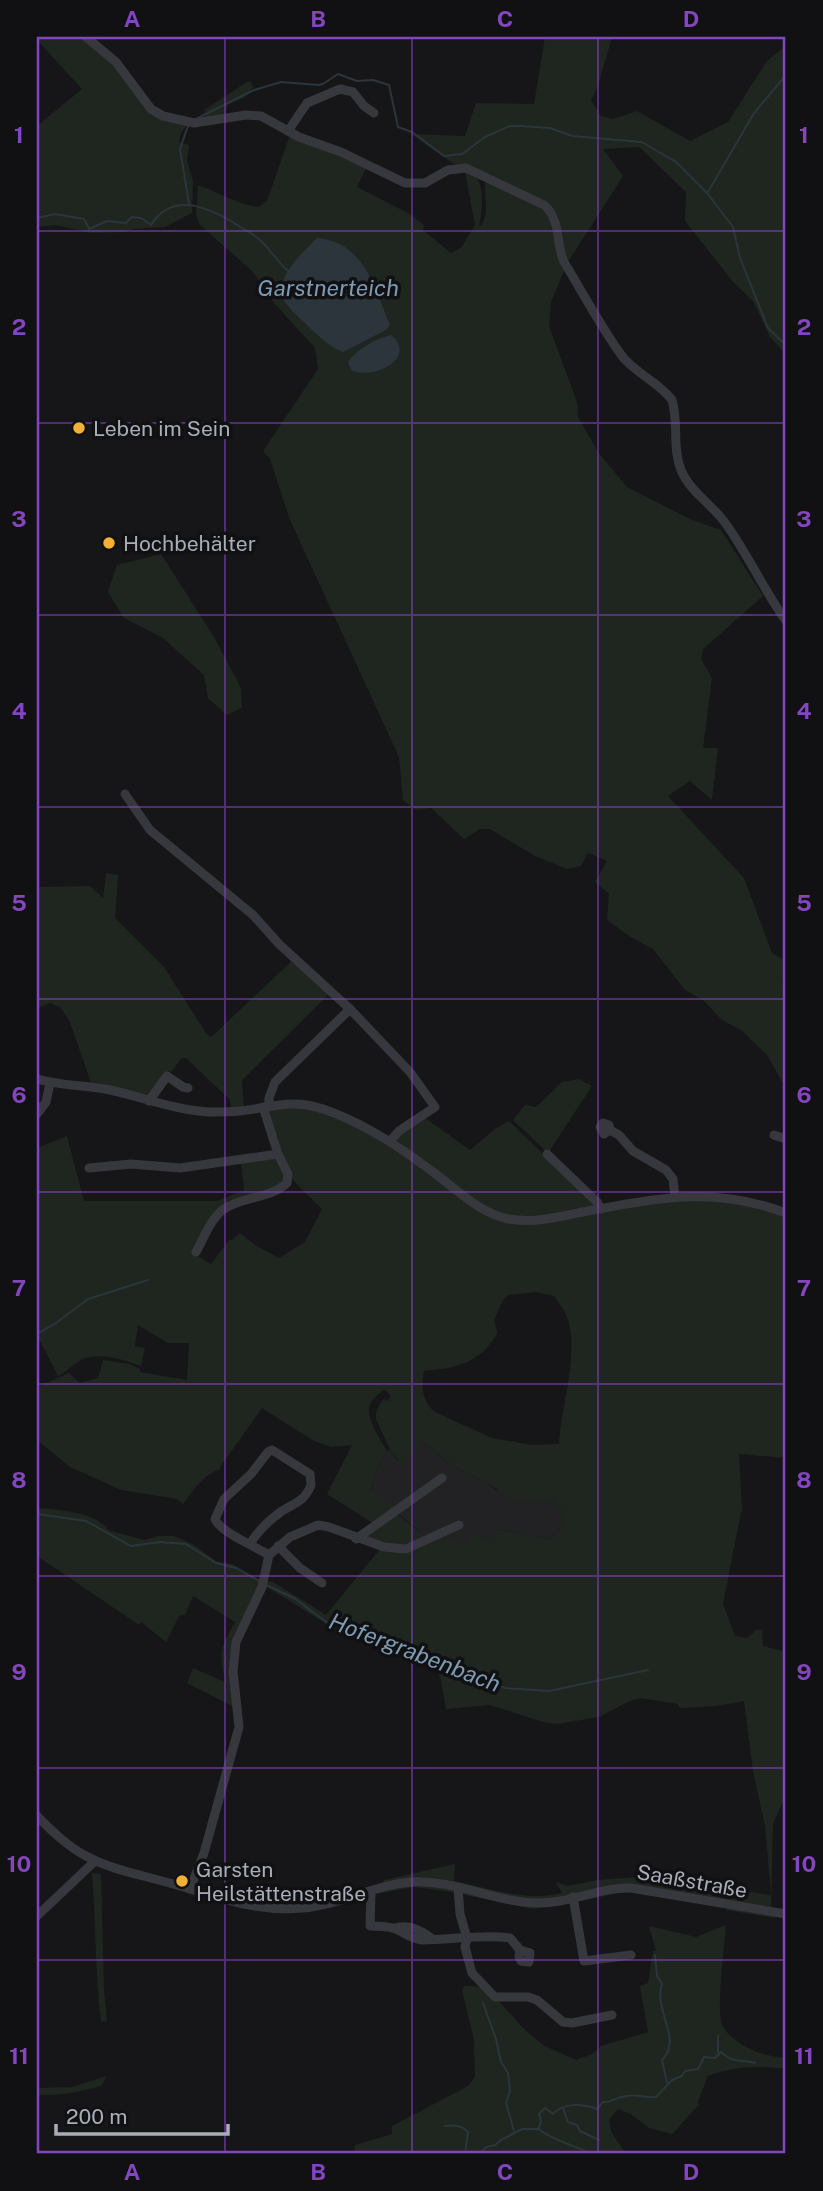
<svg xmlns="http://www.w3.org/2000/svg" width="823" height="2191" font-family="'Public Sans',sans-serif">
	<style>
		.built { fill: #222225 }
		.green { fill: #1e261f; fill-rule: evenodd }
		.water { fill: #2c353c }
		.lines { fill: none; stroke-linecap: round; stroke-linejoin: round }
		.stream { stroke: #2c353c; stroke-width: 2 }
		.minor { stroke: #37383d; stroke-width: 9 }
		.grid { fill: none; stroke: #8446be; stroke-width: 2; stroke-opacity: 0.55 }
		.poi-dot { fill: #f2b134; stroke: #111113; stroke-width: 2.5 }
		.labels { text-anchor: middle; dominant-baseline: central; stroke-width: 7; stroke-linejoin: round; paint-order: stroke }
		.poi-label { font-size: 21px; fill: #a8adb8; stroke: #111113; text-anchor: start }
		.street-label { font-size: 21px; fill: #a8adb8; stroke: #111113 }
		.water-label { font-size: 23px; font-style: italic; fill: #7f9bb3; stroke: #111113 }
		.neatline { fill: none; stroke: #8446be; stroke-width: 2.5 }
		.grid-label { font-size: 23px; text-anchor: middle; font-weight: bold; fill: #8446be }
	</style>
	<rect width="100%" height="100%" fill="#161618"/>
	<polygon class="built" points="424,1442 447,1462 486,1482 496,1490 551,1500 561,1510 563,1522 557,1534 548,1539 497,1529 489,1540 462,1545 445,1536 426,1537 371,1491 378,1467 387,1451 390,1450 397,1460"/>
	<g class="green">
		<polygon points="37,37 82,37 113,63 148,108 187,125 181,133 179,142 189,145 187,161 193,181 192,213 165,227 134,229 124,232 91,233 56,225 37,227 37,126 82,89 37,40"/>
		<polygon points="545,37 612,37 598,86 591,100 601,116 613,119 637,111 690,141 728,122 767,61 786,45 786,354 770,337 753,301 733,282 685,221 686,192 639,147 603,149 623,176 568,262 564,250 559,217 548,204 473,167 454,164 411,134 465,136 476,103 534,104"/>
		<polygon points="247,82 251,82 253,87 244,98 228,104 225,116 206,117 204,110"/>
		<path d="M290 135 340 155 366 168 357 187 408 213 424 225 423 230 451 253 461 248 475 225 465 172C466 172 475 177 476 177 485 186 482 215 479 225H482L486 213 485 183 489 181 527 198 550 215 555 233 557 255 565 268 551 302 549 326 577 402 578 417 598 452 627 487 690 519 721 530 763 596 703 649 701 659 712 678 703 748H718L712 800 690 781 668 796 744 878 772 953 786 961V974L782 982 786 994V1089L767 1055 741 1030 722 1020 703 1000 685 990 653 949 629 936 607 920 609 894 595 882 607 861 588 853 581 866 567 869 535 856 490 829H480L464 839 431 808 416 810 403 800 399 757 290 520 270 459 263 451 318 369 315 348 275 304 252 271 200 225 196 216 198 185C217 192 240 205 258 207L267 201Z"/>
		<polygon points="161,554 214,637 241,688 242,708 227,715 208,698 204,675 163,638 124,618 108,592 117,565"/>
		<polygon points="106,873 118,875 115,918 164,967 206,1033 211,1037 294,959 331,992 242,1080 244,1108 232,1109 229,1099 186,1058 182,1058 171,1072 169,1071 148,1097 91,1083 70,1022 60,1007 50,1003 37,1008 37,887 90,886 103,898"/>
		<polygon points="579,1079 592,1086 548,1153 513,1120 525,1105 536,1107 562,1082"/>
		<path d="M273 1107 311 1108 360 1128 505 1221 692 1199 742 1203 786 1216V1458L739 1454 742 1508 723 1604 735 1636 747 1638 756 1630H762L763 1646 786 1652V1796L773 1823 771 1906 775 1918 727 1910 726 1908 631 1892 618 1893 577 1902 533 1909 445 1891 414 1887 376 1894 384 1880 455 1864 454 1881C489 1888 526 1902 562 1893L556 1883 558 1882 567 1886 598 1880 651 1876 771 1895 765 1826 753 1771 744 1701 717 1706 680 1708 678 1704 640 1698 630 1701 599 1717 557 1724 543 1722 490 1705 446 1709 441 1680 435 1666 351 1631 333 1628 267 1587 239 1645 237 1667 242 1711 187 1683 193 1668 225 1682C219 1652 220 1648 235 1622L193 1596 185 1615 179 1616 166 1642 141 1622 139 1625 37 1556V1508C56 1509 97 1512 108 1530L144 1540 157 1536H174L194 1545 216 1561 232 1564 260 1580 273 1582 326 1615 380 1549 389 1550 444 1535 462 1545 471 1533 489 1540 496 1529 548 1539 557 1534 563 1522 561 1510 551 1500H520L510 1498 486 1482 447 1462 424 1442 401 1463 390 1450 376 1419C375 1410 379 1405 384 1399L387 1401 391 1396 384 1389C379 1394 371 1400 369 1407 367 1421 381 1440 387 1451L378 1467 371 1490 398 1508 374 1524 327 1494 352 1445 331 1447 314 1441 262 1408 220 1467 221 1469C203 1474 194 1490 183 1504L177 1499 121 1490 70 1467 37 1440V1387L69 1373 80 1383 98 1378 103 1360 129 1364 140 1369V1372L187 1380 189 1343H168L138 1325 135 1346 145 1348 141 1366C124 1360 99 1351 81 1360 73 1364 67 1372 58 1376L40 1341 37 1342V1148L67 1136 84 1201H217L244 1190 241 1161 276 1158 283 1168 284 1184 230 1204 192 1252 211 1264 230 1239 232 1240 240 1233 255 1245 279 1258 305 1242 322 1209 303 1191 290 1176 266 1111ZM536 1292 554 1296C559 1303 565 1311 568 1320 579 1352 561 1409 559 1444L532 1445 492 1438 435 1412C422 1402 421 1387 424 1371L449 1368 468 1362 484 1351 496 1336 497 1331 494 1320 503 1300 508 1295Z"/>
		<polygon points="425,1118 470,1150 495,1129 509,1121 596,1205 542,1217 514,1218 489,1210 397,1141 397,1136"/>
		<path d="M397 1514 426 1537C398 1552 392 1547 364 1536Z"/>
		<path d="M92 1873 101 1874 104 1990 107 2021 101 2022C95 1972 96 1923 92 1873Z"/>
		<path d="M726 1925C725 1943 716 2011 722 2024 731 2045 764 2057 786 2058V2067C776 2070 768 2066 758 2067 741 2067 723 2070 708 2076L698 2101 699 2106C691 2111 680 2127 672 2134L649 2128 632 2115 618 2109 609 2120 611 2131 626 2154H354L355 2145 392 2134V2126L468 2086 475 2077 474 2040 462 1990 464 1986H474L488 1989 524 2029 543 2045 576 2060 592 2054 601 2046 648 2032 640 1986 648 1983 653 1951H656L649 1926 696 1937Z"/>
		<path d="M107 2076 101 2086C80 2092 59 2096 37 2095V2088L72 2087Z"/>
	</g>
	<g class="water">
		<path d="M317 238C364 242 374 287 390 325L386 330 343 352C329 347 319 336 308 326 301 319 291 311 285 302 272 278 302 254 317 238Z"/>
		<path d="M391 335C419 358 372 381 351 370L348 362C357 349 375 339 391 335Z"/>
	</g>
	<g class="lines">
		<g class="stream">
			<polyline points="196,119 254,90 281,82 318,85 323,84 338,74 357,81 373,80 389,85 398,127 412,132 444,156 462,154 485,137 510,126 520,126 550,128 572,136 642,142 676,162 707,193 733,227 740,258 768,328 786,345"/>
			<polyline points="188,126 180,149 189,204"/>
			<polyline points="708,192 754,113 786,75"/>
			<path d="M37 218 55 214 84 219 89 229 107 221 126 223 132 217 141 218 151 225C173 189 212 209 239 226 246 231 256 235 262 242 271 251 278 262 288 271"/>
			<polyline points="37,1334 56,1323 88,1299 148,1280"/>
			<polyline points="37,1514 86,1521 131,1546 160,1542 186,1544 216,1563 236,1568 261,1582"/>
			<polyline points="266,1585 294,1598 329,1624 362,1628 505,1688 549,1691 648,1670"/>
			<path d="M655 1955 657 1976 662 1984C654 2006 676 2033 668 2051 667 2055 664 2057 662 2060L667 2083"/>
			<polyline points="483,2003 496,2039 501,2062 508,2073 510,2091 506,2103 514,2131"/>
			<polyline points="718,2036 718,2052"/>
			<polyline points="563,2108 568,2122 577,2125 580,2131 599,2140"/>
			<path d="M445 2126C454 2125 461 2125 468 2132L465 2154"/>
			<path d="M539 2129C549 2139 577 2146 591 2154"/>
			<path d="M477 2154 487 2147 495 2145 501 2140 522 2129H538L541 2122 539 2114 545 2108 553 2114C563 2102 584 2104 597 2109L603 2102C612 2102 618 2097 626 2096 636 2094 646 2098 656 2097L672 2080 682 2076 685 2071 698 2069 704 2057 715 2058 721 2052C736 2065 738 2058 755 2063"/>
		</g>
		<g class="minor">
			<path d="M86 37 116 62 151 109 163 116 194 123 246 115 261 116 299 137 341 152 405 183H425L448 170 466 168 544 205C562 221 555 242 564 262 583 293 601 327 622 356 636 374 659 382 672 400 679 423 672 448 681 470 690 492 713 505 726 524 748 555 764 590 786 621"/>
			<polyline points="288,131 307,103 340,89 353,92 364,106 374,113"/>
			<polyline points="125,794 150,830 253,915 279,944 350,1009 410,1072 435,1107 399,1131 390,1141"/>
			<path d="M37 1079C61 1086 86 1085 110 1090 143 1097 174 1110 208 1112 219 1112 229 1112 240 1111 271 1108 290 1098 323 1109 362 1122 397 1145 429 1169 453 1186 479 1214 509 1219 537 1224 566 1215 593 1210 663 1197 717 1187 786 1213"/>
			<polyline points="149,1101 167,1076 183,1087 188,1088"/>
			<polyline points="269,1105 269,1098 275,1082 350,1009"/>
			<polyline points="37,1114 46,1102 50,1083"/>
			<polyline points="610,1130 604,1134 600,1127 603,1123 609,1125 610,1130 619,1135 633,1151 666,1170 673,1179 675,1197"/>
			<polyline points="774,1135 786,1139"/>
			<polyline points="547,1154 597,1202 601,1209"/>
			<polyline points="89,1168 131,1164 180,1168 278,1154"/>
			<path d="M196 1252C204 1238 211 1218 224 1209 243 1196 270 1199 287 1183L288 1174 278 1154 263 1107"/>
			<polyline points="356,1539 442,1478"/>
			<path d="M250 1544C257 1532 271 1519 282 1511 295 1503 305 1501 311 1485L310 1474 272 1450 268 1452 251 1474 224 1499 215 1519C220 1532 256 1547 269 1555"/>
			<polyline points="278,1546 300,1568 322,1583"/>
			<path d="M37 1816C52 1831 67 1846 86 1856 110 1869 137 1874 162 1881 209 1893 252 1913 302 1908 340 1905 374 1885 411 1882 454 1879 494 1902 537 1903 569 1904 599 1887 631 1888L786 1914"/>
			<polyline points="458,1888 460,1914 467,1938 465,1947 472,1973 495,1997 528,1997 537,2000 563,2022 572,2023 612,2015"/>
			<polyline points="190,1889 204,1853 239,1727 233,1672 236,1642 262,1587 269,1555 290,1537 318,1525 329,1527 384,1547 406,1549 459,1525"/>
			<path d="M371 1891 370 1926C377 1926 386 1926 392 1928 403 1930 409 1939 422 1940 451 1940 481 1934 510 1938L520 1950 519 1957 521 1961 529 1962 530 1953 520 1950"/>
			<polyline points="573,1897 584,1961 631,1955"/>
			<polyline points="37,1916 95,1861"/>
			<path d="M395 1928C409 1924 420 1929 431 1938"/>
		</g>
	</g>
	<path class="grid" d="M225 37V2154M412 37V2154M598 37V2154M37 231H786M37 423H786M37 615H786M37 807H786M37 999H786M37 1192H786M37 1384H786M37 1576H786M37 1768H786M37 1960H786"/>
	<g class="poi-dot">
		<circle cx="79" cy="428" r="7"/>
		<circle cx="109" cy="543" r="7"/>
		<circle cx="182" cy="1881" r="7"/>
	</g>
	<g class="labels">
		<g class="poi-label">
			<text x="93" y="428">Leben im Sein</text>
			<text x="123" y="543">Hochbehälter</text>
			<text x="196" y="1869">Garsten<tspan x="196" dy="24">Heilstättenstraße</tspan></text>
		</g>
		<g class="street-label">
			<text transform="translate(692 1881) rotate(10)">Saaßstraße</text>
		</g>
		<g class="water-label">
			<text x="328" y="287">Garstnerteich</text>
			<text transform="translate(415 1652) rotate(21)">Hofergrabenbach</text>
		</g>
	</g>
	<rect width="823" height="2191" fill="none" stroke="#111113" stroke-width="77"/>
	<path d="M56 2124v10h172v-10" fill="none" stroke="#a8adb8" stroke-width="3.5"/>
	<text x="66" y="2124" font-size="21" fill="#a8adb8" stroke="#111113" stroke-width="5" paint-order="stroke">200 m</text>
	<rect x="38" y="38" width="746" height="2114" class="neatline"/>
	<g class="grid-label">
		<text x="132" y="27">A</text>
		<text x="318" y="27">B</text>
		<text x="505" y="27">C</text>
		<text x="691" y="27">D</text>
		<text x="19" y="143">1</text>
		<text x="804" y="143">1</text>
		<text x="19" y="335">2</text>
		<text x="804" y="335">2</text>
		<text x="19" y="527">3</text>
		<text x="804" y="527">3</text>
		<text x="19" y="719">4</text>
		<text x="804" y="719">4</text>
		<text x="19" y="911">5</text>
		<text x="804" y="911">5</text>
		<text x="19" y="1103">6</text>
		<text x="804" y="1103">6</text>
		<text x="19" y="1296">7</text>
		<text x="804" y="1296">7</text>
		<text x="19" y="1488">8</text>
		<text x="804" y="1488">8</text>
		<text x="19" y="1680">9</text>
		<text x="804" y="1680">9</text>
		<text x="19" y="1872">10</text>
		<text x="804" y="1872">10</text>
		<text x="19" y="2064">11</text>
		<text x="804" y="2064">11</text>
		<text x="132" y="2180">A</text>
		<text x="318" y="2180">B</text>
		<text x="505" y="2180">C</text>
		<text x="691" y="2180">D</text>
	</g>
</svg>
